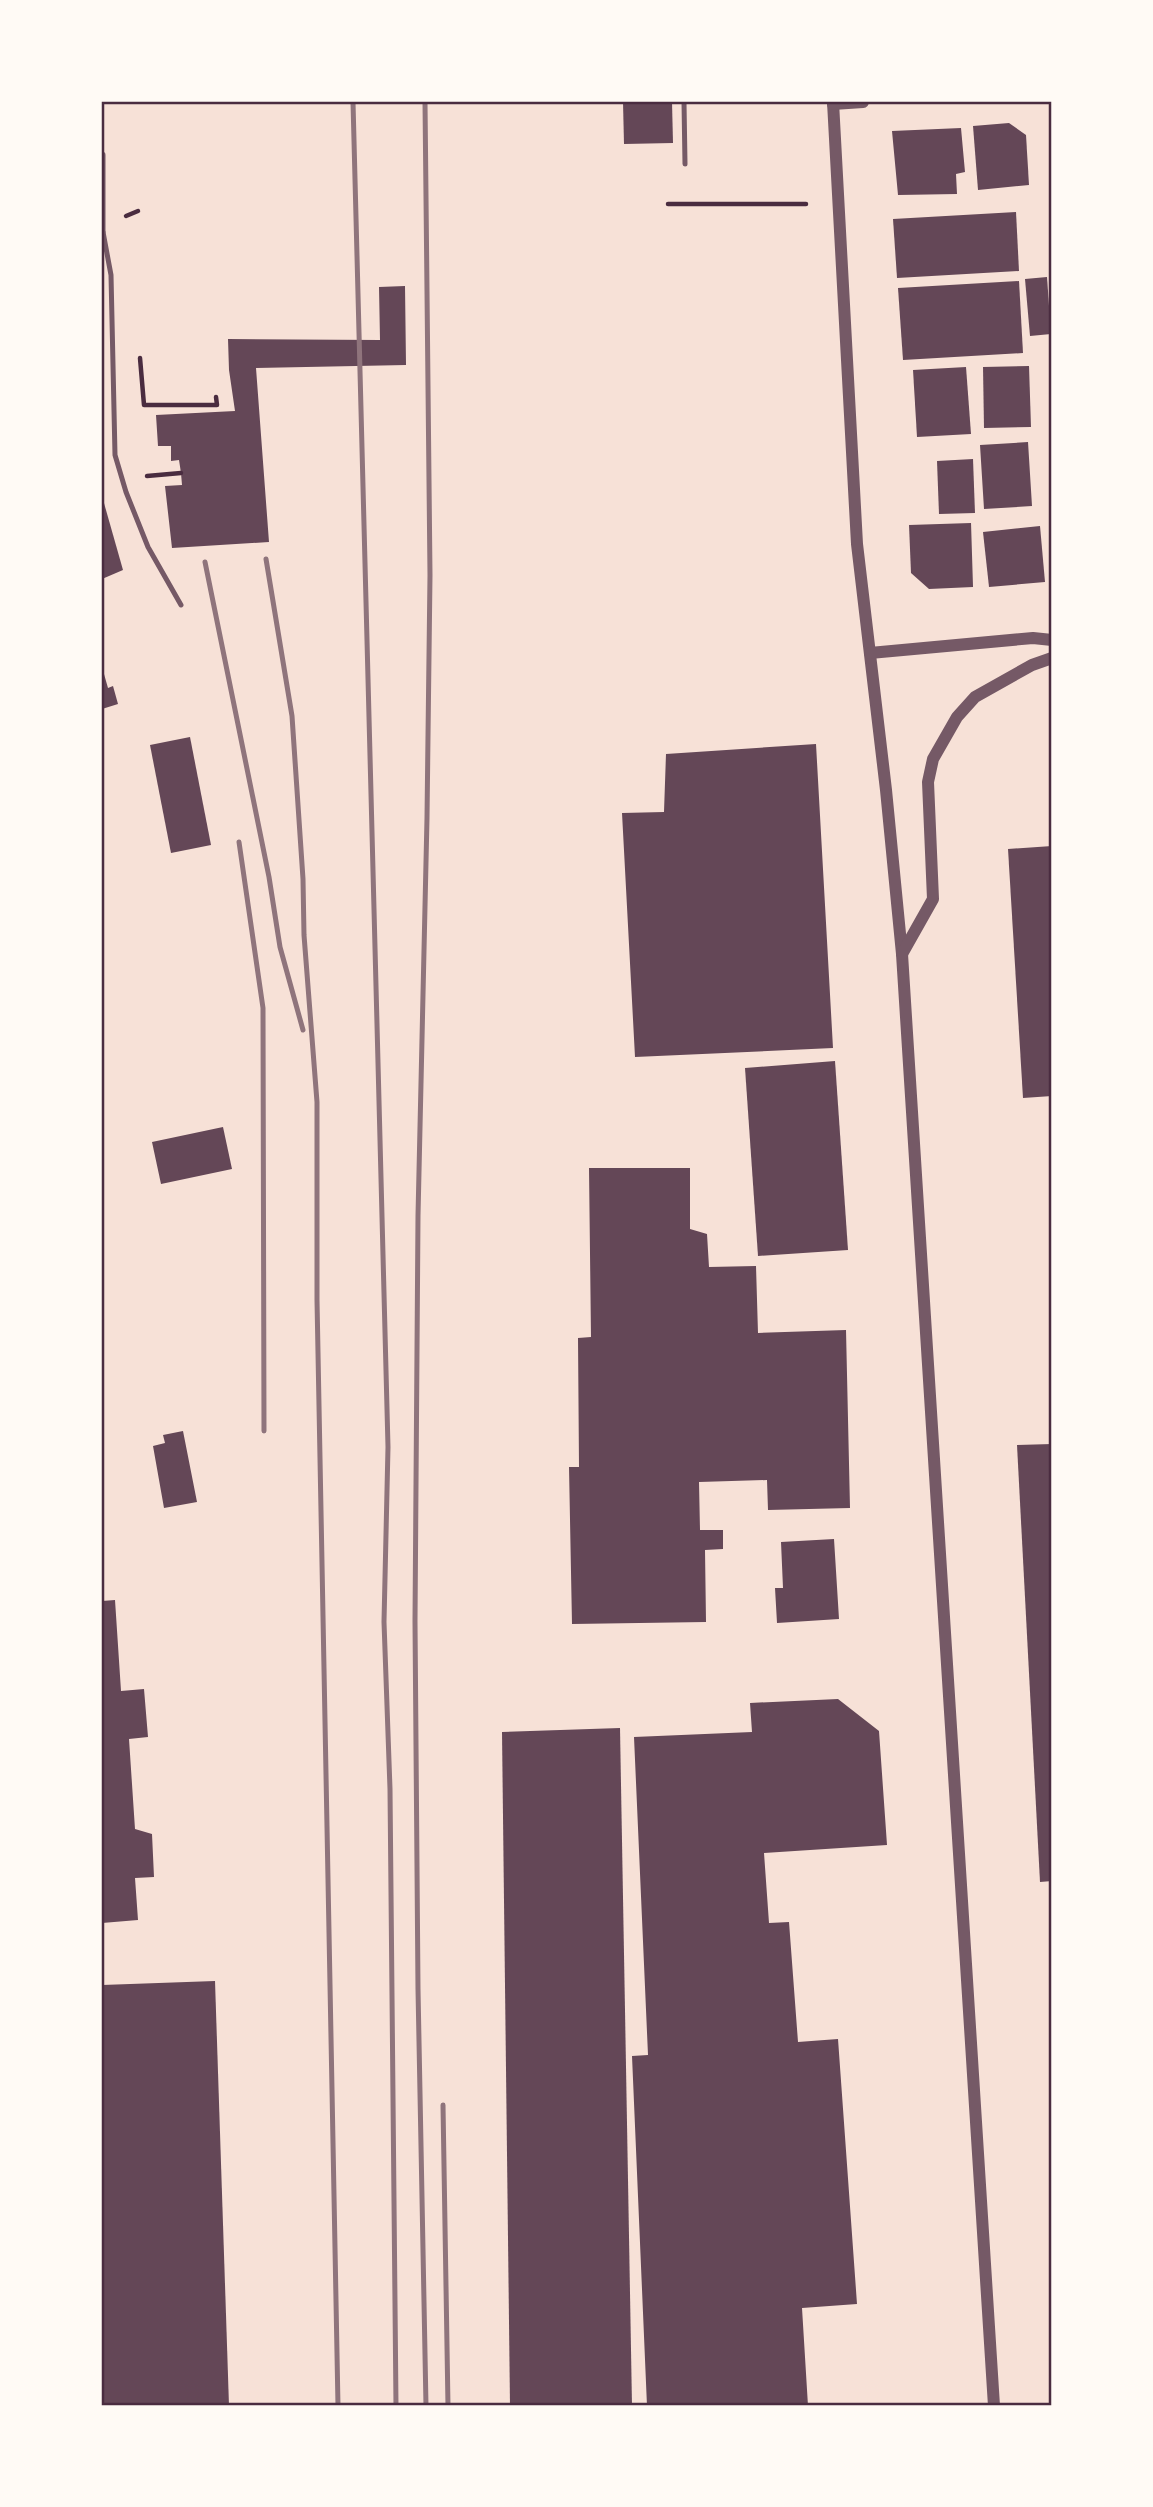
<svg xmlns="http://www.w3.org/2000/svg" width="1153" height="2507" font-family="Mulish,sans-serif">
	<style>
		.building { fill: #644757 }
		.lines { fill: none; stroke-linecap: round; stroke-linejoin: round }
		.path { stroke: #4a2c40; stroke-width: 4.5 }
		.service { stroke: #755966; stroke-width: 5 }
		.minor { stroke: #755966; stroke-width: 7 }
		.tertiary { stroke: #755966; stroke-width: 12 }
		.rail { stroke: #8f747c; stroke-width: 5 }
		.neatline { fill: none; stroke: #4a2c40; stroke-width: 2.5 }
	</style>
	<rect width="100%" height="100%" fill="#f7e1d7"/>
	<g class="building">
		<polygon points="623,102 672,102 673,143 624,144"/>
		<polygon points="1009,123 1026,135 1029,185 978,190 973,126"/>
		<polygon points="961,128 965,172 956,174 957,194 898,195 892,131"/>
		<polygon points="1016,212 1019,271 897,278 893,219"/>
		<polygon points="1047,277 1051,334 1030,336 1025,279"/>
		<polygon points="1019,281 1023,353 903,360 898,288"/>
		<polygon points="405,286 406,365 256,368 269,542 172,548 165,486 182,485 181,473 179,460 171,461 171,446 158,446 156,415 235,411 229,370 228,339 380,340 379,287"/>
		<polygon points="1029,366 1031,427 984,428 983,367"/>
		<polygon points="966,367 971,434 917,437 913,370"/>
		<polygon points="1028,442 1032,506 984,509 980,445"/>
		<polygon points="973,459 975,513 939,514 937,461"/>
		<polygon points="102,496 123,570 102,579"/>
		<polygon points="971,523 973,587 929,589 911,573 909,525"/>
		<polygon points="1040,526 1045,582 989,587 983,532"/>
		<polygon points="102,667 108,688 113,686 118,704 102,709"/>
		<polygon points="190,737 211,845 171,853 150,745"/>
		<polygon points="816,744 833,1048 635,1057 622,813 664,812 666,754"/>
		<polygon points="1052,846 1052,1096 1023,1098 1008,849"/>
		<polygon points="835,1061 848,1250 758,1256 745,1068"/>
		<polygon points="223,1127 232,1169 161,1184 152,1142"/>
		<polygon points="589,1168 690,1168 690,1229 707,1234 709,1267 756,1266 758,1333 846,1330 850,1508 768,1510 767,1480 699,1482 700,1530 723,1530 723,1549 705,1550 706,1622 572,1624 569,1467 579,1467 578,1338 591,1337"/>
		<polygon points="183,1431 197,1502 164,1508 153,1446 165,1443 163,1435"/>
		<polygon points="1052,1444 1052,1881 1040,1882 1017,1445"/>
		<polygon points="834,1539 839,1619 777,1623 775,1588 783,1588 781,1542"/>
		<polygon points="115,1600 121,1691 144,1689 148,1737 129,1739 135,1829 152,1834 154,1877 135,1878 138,1920 102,1923 102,1601"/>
		<polygon points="838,1699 879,1731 887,1845 764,1853 769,1923 789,1922 798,2042 838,2039 857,2304 802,2308 808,2406 647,2406 632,2056 648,2055 634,1737 752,1732 750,1703"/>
		<polygon points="620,1728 632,2406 510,2406 502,1732"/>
		<polygon points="215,1981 229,2406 102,2406 102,1985"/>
	</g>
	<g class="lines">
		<g class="path">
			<polyline points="668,204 806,204"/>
			<polyline points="126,216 138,211"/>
			<polyline points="140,358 144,405 217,405 216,397"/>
			<polyline points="147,476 181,473"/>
		</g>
		<g class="service">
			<polyline points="684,102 685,164"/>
			<polyline points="103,232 111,275 115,455 126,492 148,547 181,605"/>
		</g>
		<polyline class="minor" points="102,155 102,232"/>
		<g class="tertiary">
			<polyline points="833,102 857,544 886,790 902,954 994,2406"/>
			<polyline points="833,104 863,102"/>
			<polyline points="870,653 1033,638 1052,640"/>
			<polyline points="902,954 933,899 928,782 933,759 957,717 975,697 1032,665 1052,658"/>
		</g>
		<g class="rail">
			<polyline points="353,102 388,1447 384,1622 390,1789 396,2406"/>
			<polyline points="425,102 430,575 427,818 418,1216 415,1621 418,1989 426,2406"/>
			<polyline points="266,559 292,716 303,879 304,935 317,1102 317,1300 338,2406"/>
			<polyline points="205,562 269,877 280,947 303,1030"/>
			<polyline points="239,842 263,1008 264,1431"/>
			<polyline points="443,2105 448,2406"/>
		</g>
	</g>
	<rect width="1153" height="2507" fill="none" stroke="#fffaf5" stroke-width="206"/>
	<rect x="103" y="103" width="947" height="2301" class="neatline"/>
</svg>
